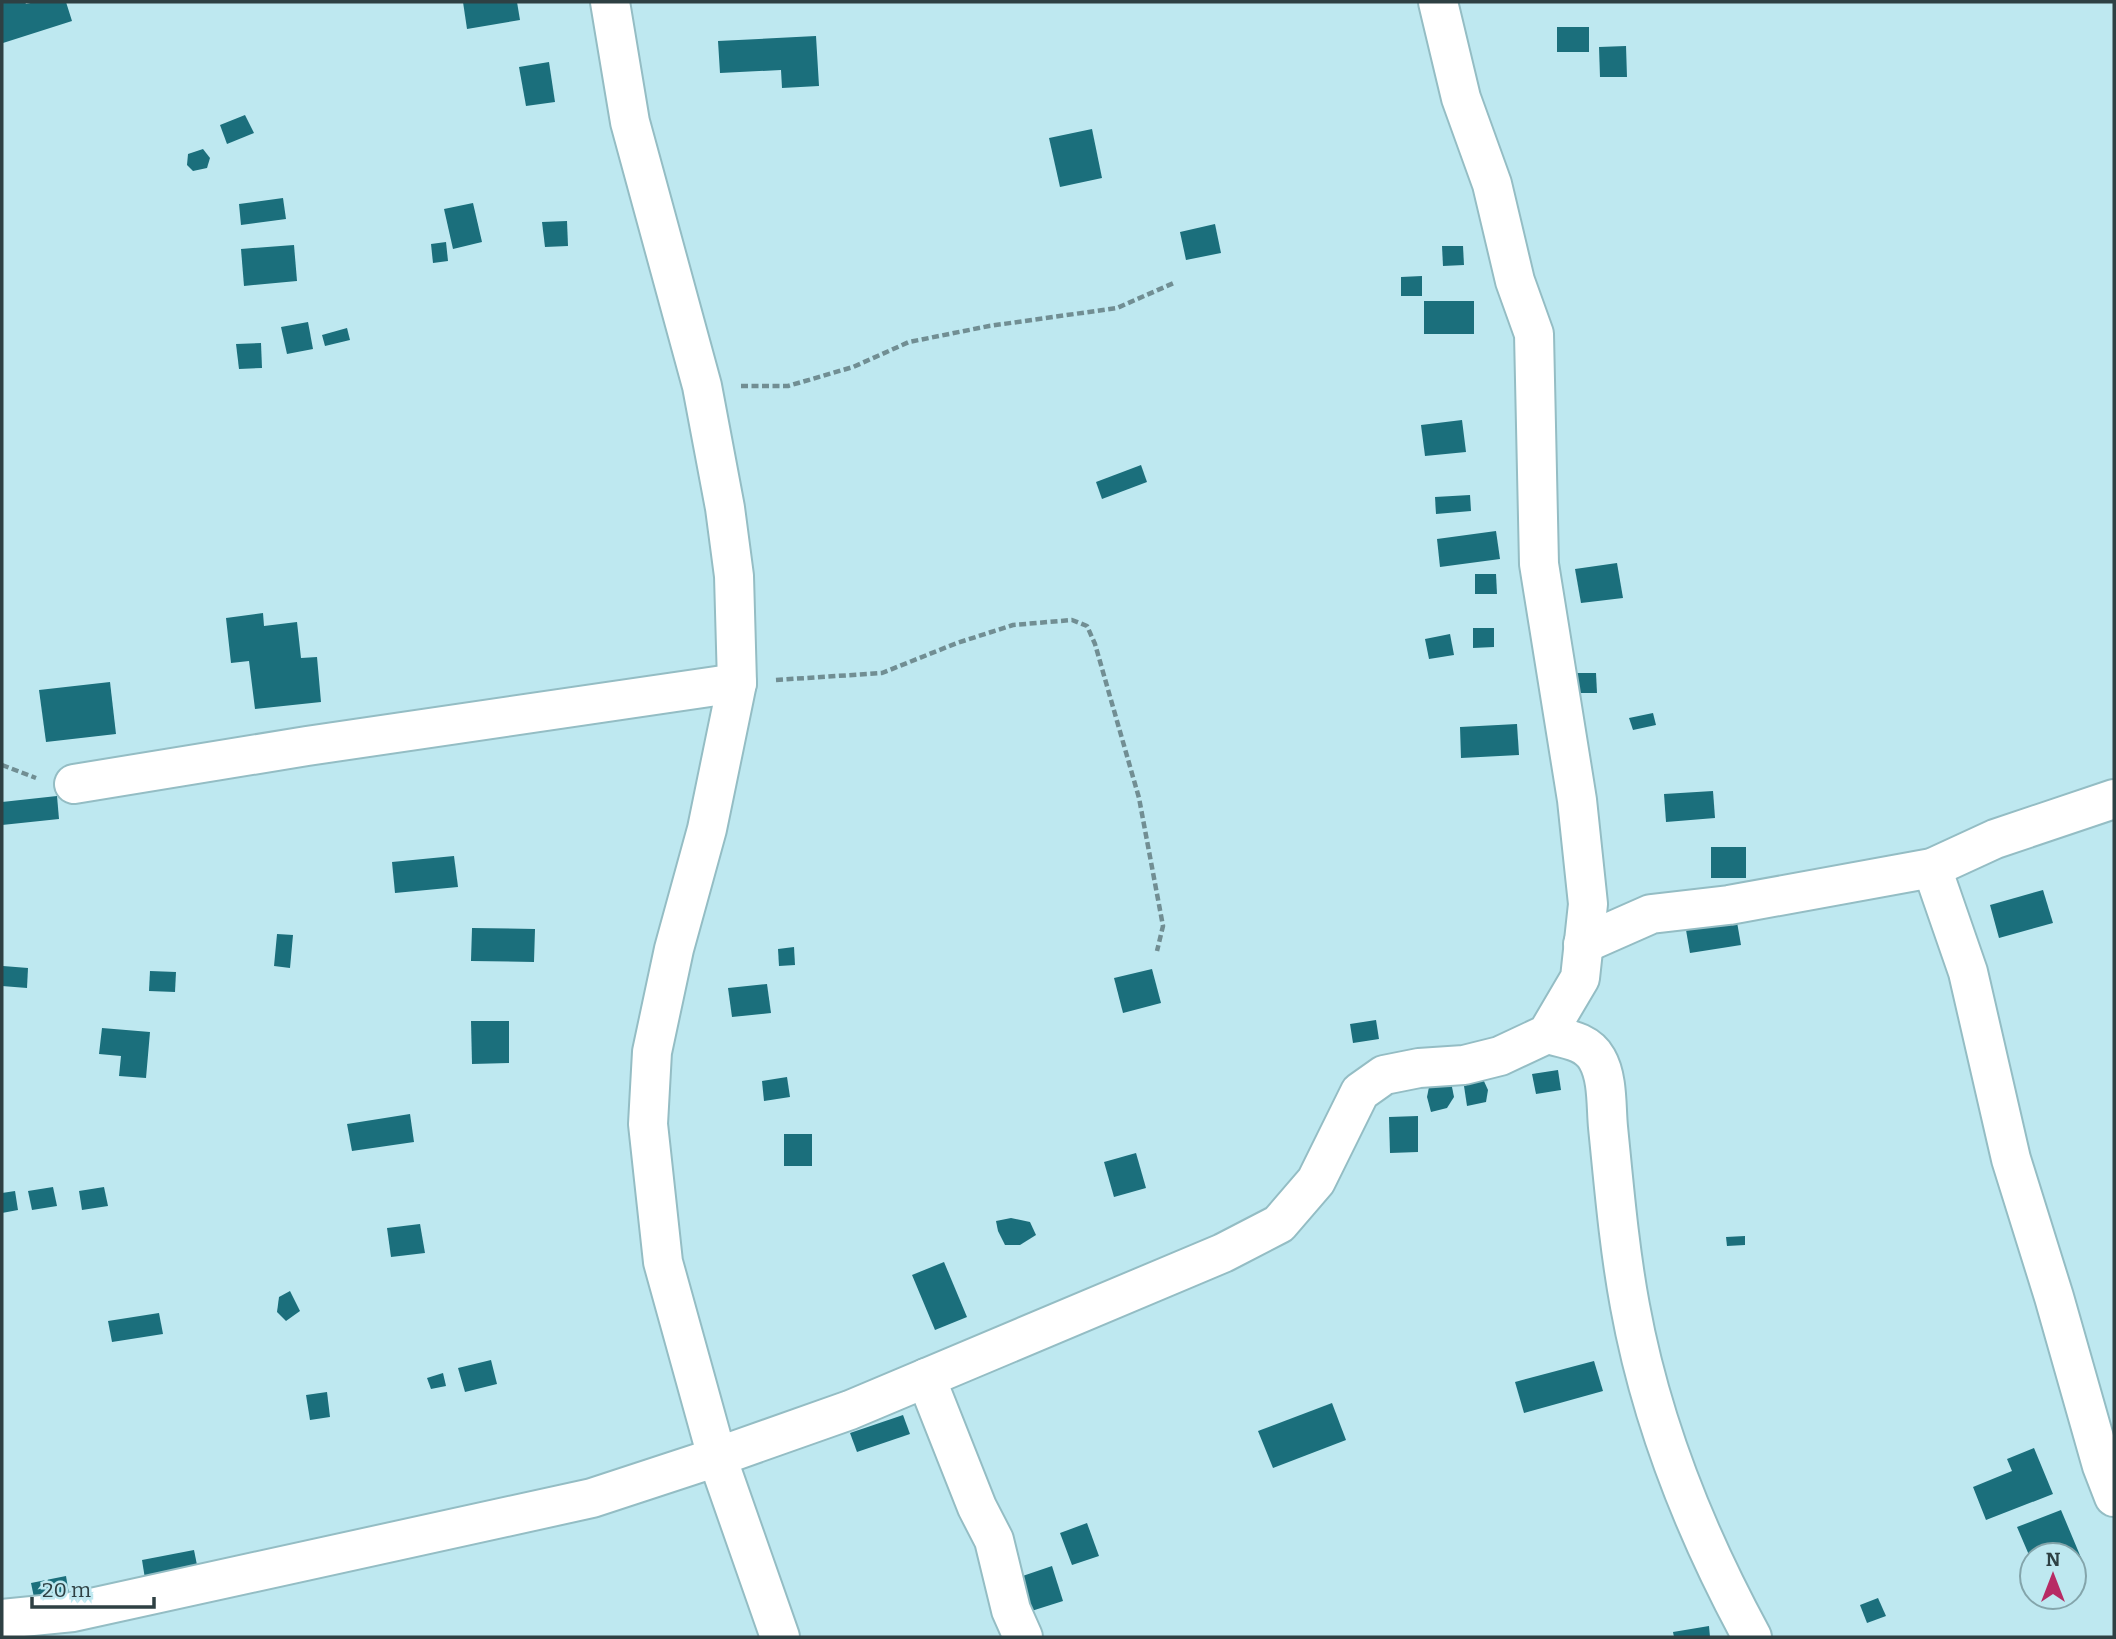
<svg xmlns="http://www.w3.org/2000/svg" width="2116" height="1639" font-family="Bitter,serif">
	<style>
		.building { fill: #1b6f7c }
		.lines { fill: none; stroke-linecap: round; stroke-linejoin: round }
		.minor-casing { stroke: #94bdc4; stroke-width: 42 }
		.path { stroke: #718e93; stroke-width: 4.5; stroke-dasharray: 7 3.5; stroke-linecap: butt }
		.minor { stroke: #fff; stroke-width: 38 }
	</style>
	<rect width="100%" height="100%" fill="#bee8f0"/>
	<g class="building">
		<polygon points="2,2 25,2 26,4 35,2 66,2 72,21 3,43"/>
		<polygon points="463,2 517,2 520,20 467,29"/>
		<rect x="1557" y="27" width="32" height="25"/>
		<polygon points="816,36 819,86 782,88 781,70 720,73 718,41"/>
		<polygon points="1626,46 1627,77 1600,77 1599,47"/>
		<polygon points="549,62 555,102 526,106 519,67"/>
		<polygon points="245,115 254,133 227,144 220,125"/>
		<polygon points="1092,129 1102,178 1060,187 1049,138"/>
		<polygon points="203,149 210,158 207,168 193,171 187,165 188,154"/>
		<polygon points="283,198 286,219 241,225 239,204"/>
		<polygon points="473,203 482,242 453,249 444,209"/>
		<polygon points="567,221 568,246 545,247 542,222"/>
		<polygon points="1215,224 1221,253 1186,260 1180,232"/>
		<polygon points="446,242 448,261 433,263 431,244"/>
		<polygon points="294,245 297,281 244,286 241,249"/>
		<polygon points="1442,246 1463,246 1464,265 1443,266"/>
		<polygon points="1422,276 1422,296 1401,296 1401,277"/>
		<rect x="1424" y="301" width="50" height="33"/>
		<polygon points="308,322 313,349 287,354 281,327"/>
		<polygon points="347,328 350,340 325,346 322,335"/>
		<polygon points="261,343 262,368 239,369 236,344"/>
		<polygon points="1462,420 1466,452 1425,456 1421,425"/>
		<polygon points="1141,465 1147,482 1102,499 1096,482"/>
		<polygon points="1470,495 1471,511 1436,514 1435,497"/>
		<polygon points="1496,531 1500,559 1440,567 1437,539"/>
		<polygon points="1617,563 1623,598 1581,603 1575,569"/>
		<polygon points="1475,574 1496,574 1497,594 1475,594"/>
		<polygon points="263,613 264,626 297,622 301,658 317,657 321,702 255,709 249,661 231,663 226,618"/>
		<polygon points="1473,628 1494,628 1494,647 1473,648"/>
		<polygon points="1450,634 1454,655 1429,659 1425,639"/>
		<polygon points="1575,673 1596,673 1597,693 1575,693"/>
		<polygon points="110,682 116,734 46,742 39,690"/>
		<polygon points="1653,713 1656,725 1633,730 1629,718"/>
		<polygon points="1517,724 1519,755 1461,758 1460,727"/>
		<polygon points="1713,791 1715,818 1666,822 1664,794"/>
		<polygon points="57,796 59,819 2,825 2,802"/>
		<rect x="1711" y="847" width="35" height="31"/>
		<polygon points="454,856 458,887 395,893 392,862"/>
		<polygon points="2043,890 2053,923 1999,938 1990,905"/>
		<polygon points="1737,922 1741,945 1690,953 1686,930"/>
		<polygon points="472,928 535,929 534,962 471,961"/>
		<polygon points="277,934 293,935 290,968 274,966"/>
		<polygon points="794,947 795,965 779,966 778,949"/>
		<polygon points="3,966 28,968 27,988 2,986"/>
		<polygon points="1152,969 1161,1003 1123,1013 1114,978"/>
		<polygon points="150,971 176,972 175,992 149,991"/>
		<polygon points="767,984 771,1013 732,1017 728,988"/>
		<polygon points="1376,1020 1379,1039 1353,1043 1350,1024"/>
		<polygon points="471,1021 509,1021 509,1063 472,1064"/>
		<polygon points="102,1028 150,1032 146,1078 119,1076 121,1056 99,1054"/>
		<polygon points="1558,1070 1561,1090 1536,1094 1532,1074"/>
		<polygon points="787,1077 790,1097 764,1101 762,1081"/>
		<polygon points="1483,1079 1488,1090 1486,1102 1467,1106 1464,1086"/>
		<polygon points="1430,1082 1451,1082 1454,1097 1447,1108 1431,1112 1427,1097"/>
		<polygon points="410,1114 414,1142 352,1151 347,1124"/>
		<polygon points="1418,1116 1418,1152 1390,1153 1389,1117"/>
		<rect x="784" y="1134" width="28" height="32"/>
		<polygon points="1136,1153 1146,1188 1114,1197 1104,1162"/>
		<polygon points="53,1187 57,1206 32,1210 28,1191"/>
		<polygon points="104,1187 108,1206 82,1210 79,1191"/>
		<polygon points="15,1191 18,1210 2,1213 2,1193"/>
		<polygon points="1011,1218 1030,1222 1036,1235 1020,1245 1005,1245 998,1231 996,1221"/>
		<polygon points="420,1224 425,1253 391,1257 387,1228"/>
		<polygon points="1745,1236 1745,1245 1727,1246 1726,1237"/>
		<polygon points="944,1262 967,1317 935,1330 912,1275"/>
		<polygon points="290,1291 300,1311 286,1321 277,1312 279,1297"/>
		<polygon points="159,1313 163,1334 112,1342 108,1321"/>
		<polygon points="491,1360 497,1384 465,1392 458,1368"/>
		<polygon points="1594,1361 1603,1391 1524,1413 1515,1382"/>
		<polygon points="443,1373 446,1386 431,1389 427,1378"/>
		<polygon points="327,1392 330,1417 310,1420 306,1395"/>
		<polygon points="1332,1403 1346,1440 1273,1468 1258,1431"/>
		<polygon points="903,1415 910,1434 857,1452 850,1433"/>
		<polygon points="2034,1448 2053,1494 1986,1520 1973,1487 2012,1471 2007,1459"/>
		<polygon points="2061,1510 2082,1560 2074,1563 2074,1555 2032,1555 2032,1562 2017,1527"/>
		<polygon points="1087,1523 1099,1556 1072,1565 1060,1533"/>
		<polygon points="194,1550 199,1575 146,1585 142,1560"/>
		<polygon points="1052,1566 1063,1601 1022,1614 1011,1580"/>
		<polygon points="66,1576 70,1600 36,1607 31,1583"/>
		<polygon points="1878,1598 1886,1616 1867,1623 1860,1605"/>
		<polygon points="1709,1626 1710,1637 1674,1637 1673,1632"/>
	</g>
	<g class="lines">
		<defs>
			<g id="minor">
				<polyline points="610,2 630,122 702,386 725,508 734,576 737,683 707,829 674,949 652,1052 648,1124 663,1262 717,1457 780,1637"/>
				<polyline points="74,784 307,746 737,683"/>
				<polyline points="1932,868 1968,972 2011,1159 2054,1297 2102,1466 2114,1497"/>
				<polyline points="1583,944 1651,914 1729,905 1932,868 1995,839 2114,799"/>
				<path d="M1547 1034C1566 1039 1587 1041 1597 1059 1608 1078 1606 1106 1608 1127 1614 1186 1619 1247 1630 1306 1651 1421 1696 1534 1752 1637"/>
				<polyline points="926,1378 977,1507 994,1540 1011,1610 1023,1637"/>
				<polyline points="2,1619 73,1612 592,1498 717,1457 850,1410 1223,1253 1279,1224 1316,1181 1360,1092 1384,1075 1419,1068 1464,1065 1500,1056 1547,1034 1580,978 1588,904 1577,800 1539,564 1534,334 1515,281 1492,184 1461,98 1438,2"/>
			</g>
		</defs>
		<use href="#minor" class="minor-casing"/>
		<g class="path">
			<polyline points="741,386 788,386 853,367 909,342 989,326 1117,308 1176,282"/>
			<polyline points="776,680 882,673 957,643 1013,625 1072,620 1087,626 1095,644 1139,798 1163,926 1157,951"/>
			<polyline points="2,765 36,778"/>
		</g>
		<use href="#minor" class="minor"/>
	</g>
	<rect width="2116" height="1639" fill="none" stroke="#2e4043" stroke-width="7"/>
	<g transform="translate(2053 1576)"><circle r="33" fill="#bee8f0" stroke="#84a5ab" stroke-width="2"/>
	<path d="M0-5L12 26L0 18L-12 26Z" fill="#b72b64"/>
	<text y="-10" font-size="19" font-weight="bold" text-anchor="middle" fill="#2e4043">N</text>
	</g>
	<path d="M32 1597v10h122v-10" fill="none" stroke="#2e4043" stroke-width="3.5"/>
	<text x="42" y="1597" font-size="21" fill="#2e4043" stroke="#bee8f0" stroke-width="5" paint-order="stroke">20 m</text>
</svg>
